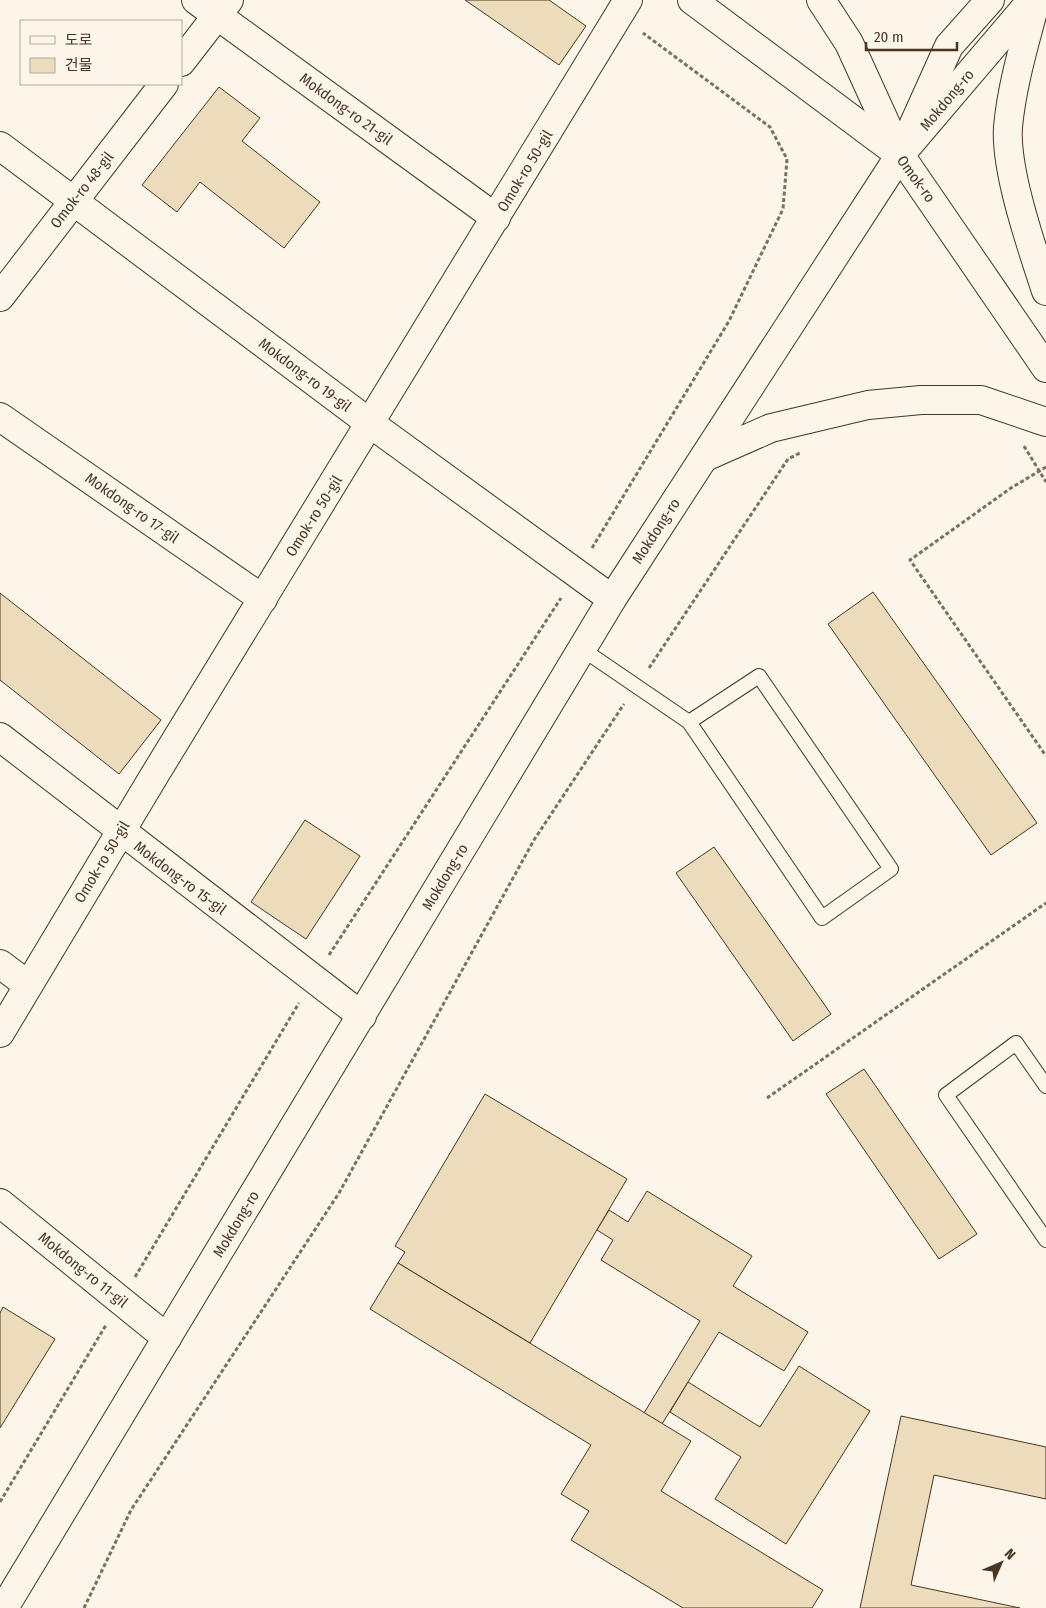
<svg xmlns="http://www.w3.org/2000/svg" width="1046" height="1608" font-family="'Fira Sans Condensed','Noto Sans KR',sans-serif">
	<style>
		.building { fill: #ecdcbc; stroke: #4a3520 }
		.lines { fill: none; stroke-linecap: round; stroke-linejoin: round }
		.service-casing { stroke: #4a3520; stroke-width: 16 }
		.minor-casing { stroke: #4a3520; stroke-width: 30 }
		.tertiary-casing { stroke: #4a3520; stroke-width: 30 }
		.secondary-casing { stroke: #4a3520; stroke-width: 30 }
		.path { stroke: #7f6f5c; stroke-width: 3; stroke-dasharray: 4 2.5; stroke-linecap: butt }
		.service { stroke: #fbf6e9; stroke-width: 14 }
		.minor { stroke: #fbf6e9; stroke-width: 28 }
		.tertiary { stroke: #fbf6e9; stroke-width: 28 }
		.secondary { stroke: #fbf6e9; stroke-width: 28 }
		.labels { text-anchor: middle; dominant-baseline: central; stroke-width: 4; stroke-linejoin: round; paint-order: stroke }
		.street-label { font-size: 15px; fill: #4a3520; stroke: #fbf6e9 }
	</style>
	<rect width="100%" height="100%" fill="#fbf6e9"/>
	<g class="building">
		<polygon points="465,0 549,0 586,26 559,65"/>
		<polygon points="219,87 260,118 242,141 320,202 284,248 200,182 177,212 142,185"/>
		<polygon points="873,592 1037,823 991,855 828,624"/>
		<polygon points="0,593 161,720 119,774 0,680"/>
		<polygon points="305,820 360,856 306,939 251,902"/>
		<polygon points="714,847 831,1014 793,1041 676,873"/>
		<polygon points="864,1069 977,1234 939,1259 826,1094"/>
		<polygon points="485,1094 627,1179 530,1343 398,1263 405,1252 395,1246"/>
		<polygon points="647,1191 752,1256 733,1286 808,1332 784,1371 719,1332 662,1424 644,1413 700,1321 601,1260 613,1240 597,1230 609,1210 628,1222"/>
		<polygon points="398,1263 691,1441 661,1491 823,1590 812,1608 683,1608 571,1540 589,1511 561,1494 591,1445 370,1309"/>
		<polygon points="3,1307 55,1339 0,1428 0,1313"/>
		<polygon points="799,1366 870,1411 786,1544 715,1499 741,1457 670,1412 688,1382 760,1427"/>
		<polygon points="901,1416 1046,1447 1046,1499 934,1475 911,1585 1020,1608 860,1608"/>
	</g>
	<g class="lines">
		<defs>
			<g id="service">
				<polyline points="582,649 689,722 822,918 891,869 759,676 689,722"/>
				<polyline points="1046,1086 1016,1043 946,1095 1046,1240"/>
			</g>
			<g id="minor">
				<polyline points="196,0 496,218"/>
				<polyline points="181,62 229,0"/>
				<polyline points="0,146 371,424 612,599"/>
				<polyline points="0,297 164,84"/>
				<polyline points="0,417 263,599"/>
				<polyline points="0,737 362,1016"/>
				<polyline points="0,964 28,985"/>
				<polyline points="0,1033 154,776 628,0"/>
				<polyline points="0,1203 167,1338"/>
			</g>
			<polyline id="tertiary" points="821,0 849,43 900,155"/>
			<g id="secondary">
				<polyline points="692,0 900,155 1046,368"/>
				<path d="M1036 0C1025 42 1012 84 1008 127 1005 171 1032 248 1046 291"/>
				<polyline points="913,126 949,46 990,0"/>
				<polyline points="705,457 771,428 868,405 921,400 981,400 1046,422"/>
				<polyline points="4,1608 612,599 900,155 1032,0"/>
			</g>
		</defs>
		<use href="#service" class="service-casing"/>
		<use href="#minor" class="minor-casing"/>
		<use href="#tertiary" class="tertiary-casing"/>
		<use href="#secondary" class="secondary-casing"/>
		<g class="path">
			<polyline points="1024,446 1046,482"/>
			<polyline points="1046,467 1011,488 910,560 1046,756"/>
			<polyline points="592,548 729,321 783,209 787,159 770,127 643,33"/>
			<polyline points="649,668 788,459 800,453"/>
			<polyline points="329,955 561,598"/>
			<polyline points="767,1098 1046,903"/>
			<polyline points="135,1277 299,1003"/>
			<polyline points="0,1502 106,1325"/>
			<polyline points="84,1608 131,1510 339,1193 534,840 624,704"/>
		</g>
		<use href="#service" class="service"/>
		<use href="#minor" class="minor"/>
		<use href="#tertiary" class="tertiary"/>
		<use href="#secondary" class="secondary"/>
	</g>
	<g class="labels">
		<g class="street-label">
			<text transform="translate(947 100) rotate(-50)">Mokdong-ro</text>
			<text transform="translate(346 109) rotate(36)">Mokdong-ro 21-gil</text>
			<text transform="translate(525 171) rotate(-59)">Omok-ro 50-gil</text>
			<text transform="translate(916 179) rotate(54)">Omok-ro</text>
			<text transform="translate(82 190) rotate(-52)">Omok-ro 48-gil</text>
			<text transform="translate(305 375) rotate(37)">Mokdong-ro 19-gil</text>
			<text transform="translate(132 508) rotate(35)">Mokdong-ro 17-gil</text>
			<text transform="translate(314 516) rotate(-58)">Omok-ro 50-gil</text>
			<text transform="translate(656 531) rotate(-57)">Mokdong-ro</text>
			<text transform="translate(102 862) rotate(-59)">Omok-ro 50-gil</text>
			<text transform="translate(445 877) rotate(-59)">Mokdong-ro</text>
			<text transform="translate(180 878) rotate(37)">Mokdong-ro 15-gil</text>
			<text transform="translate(236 1224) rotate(-59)">Mokdong-ro</text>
			<text transform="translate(83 1270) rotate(39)">Mokdong-ro 11-gil</text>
		</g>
	</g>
	<rect x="20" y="20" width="162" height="65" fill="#fbf6e9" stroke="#b4a999"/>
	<rect x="30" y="36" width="25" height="8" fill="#fbf6e9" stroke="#b4a999"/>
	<text x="65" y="45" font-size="15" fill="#4a3520">도로</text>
	<rect x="30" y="58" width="25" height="15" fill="#ecdcbc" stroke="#b4a999"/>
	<text x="65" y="70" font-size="15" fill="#4a3520">건물</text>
	<g transform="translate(1001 1563) rotate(45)" stroke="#fbf6e9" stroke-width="4" paint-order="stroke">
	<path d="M0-4L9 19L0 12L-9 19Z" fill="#4a3520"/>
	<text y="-8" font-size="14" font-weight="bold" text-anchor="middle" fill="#4a3520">N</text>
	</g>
	<path d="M866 42v8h91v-8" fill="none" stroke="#4a3520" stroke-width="2.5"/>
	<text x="874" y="42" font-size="15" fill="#4a3520" stroke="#fbf6e9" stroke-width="4" paint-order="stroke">20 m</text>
</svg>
